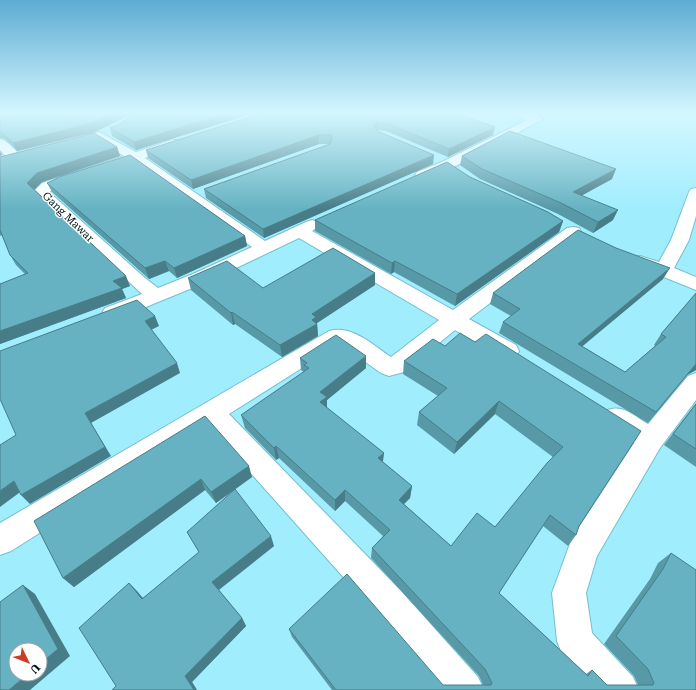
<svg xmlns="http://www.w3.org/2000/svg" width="696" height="690" font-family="'Roboto Serif',serif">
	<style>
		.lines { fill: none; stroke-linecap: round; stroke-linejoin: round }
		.minor-casing { stroke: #73bfcf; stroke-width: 2 }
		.minor { fill: #fff; fill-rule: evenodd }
		.wall { fill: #5899a7 }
		.shaded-wall { fill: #477d88 }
		.building { fill: #66b2c2; stroke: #477d88 }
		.labels { text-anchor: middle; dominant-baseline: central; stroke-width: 3; stroke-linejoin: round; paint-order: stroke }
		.far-street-label { font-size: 11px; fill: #02181d; stroke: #fff }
	</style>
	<rect width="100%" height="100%" fill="#a0edfe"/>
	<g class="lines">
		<defs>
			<g id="minor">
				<path d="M507 112C517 112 535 110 543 119L452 168 427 178H417L415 175 417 172 442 162 527 120Z"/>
				<path d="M99 132 136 152 172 140H180L182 143 180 146 145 158 265 241 306 222 312 220 318 222 320 225 312 231 453 310 567 228 573 227 579 228 581 232 579 236 469 319 516 345 519 351 516 357 508 359 500 357 455 330 404 372 389 376 381 373 340 344 229 414 401 591 478 677 484 690H440L377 615 209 426 11 551 0 555V523L329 331C352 324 374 346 391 357L439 320 299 238 207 282 119 318 112 320 105 318 102 313 105 308 142 294 33 192 42 183 124 156 97 140 69 146 63 142 65 139ZM133 162 252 247 193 274 158 288 145 278 49 192 66 184Z"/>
				<path d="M0 139C8 141 16 150 21 157L19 160H9L0 150Z"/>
				<polygon points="696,188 696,216 689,240 674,268 696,277 696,290 634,265 631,261 634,257 640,256 659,262 671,240 689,192 691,189"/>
				<path d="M696 373V400L660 448 597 556 586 593 592 633 633 677 639 690H595L562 654 557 641 552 593 572 538 634 443 607 424 603 417 607 410C624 404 634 416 648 424L688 376Z"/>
			</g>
		</defs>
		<use href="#minor" class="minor-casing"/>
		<use href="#minor" class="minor"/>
	</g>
	<g class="wall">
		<polygon points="0,112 257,112 136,150 112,136 110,128 118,125 135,113 95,132 17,151 5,139 0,138"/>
		<polygon points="451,112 493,135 448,157 386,131 377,130 377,131 433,164 264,238 206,198 204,189 330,144 319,144 193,189 148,158 146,150"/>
		<polygon points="117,147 120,156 42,182 34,189 130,286 122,289 126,298 0,344 0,284 25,274 16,265 10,255 2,235 0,236 0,157"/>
		<polygon points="462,156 612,179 582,195 613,220 593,233 558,214 480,179 460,165"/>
		<polygon points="470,177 563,221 559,232 455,306 394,272 391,274 315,231 315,220"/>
		<polygon points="47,183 245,236 247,246 177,278 169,271 149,279 52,192"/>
		<polygon points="188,278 263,288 375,285 317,323 318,336 282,357 235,324 233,325 191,290"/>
		<polygon points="663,279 582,346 625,372 655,346 654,345 661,334 696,293 696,370 687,375 648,423 499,333 503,322 511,316 490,304 493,293"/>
		<polygon points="445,346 641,431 579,526 576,535 568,546 543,526 499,593 586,674 592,670 607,685 638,685 634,676 604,644 650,579 658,563 671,553 696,690 332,690 292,637 289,629 443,685 483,685 479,676 371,558 372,548 383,536 345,501 335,511 279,458 276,460 245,428 241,415 304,372 301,370 300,358 366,368 327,400 327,408 384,453 383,462 412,486 410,498 404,504 451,546 495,527 553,457 495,414 454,454 417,425 419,412 438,396 403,374 404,361"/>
		<polygon points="696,403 696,467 664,445"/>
		<polygon points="205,416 252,477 216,503 205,490 74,587 63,578"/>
		<polygon points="187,532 274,546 219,590 242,618 246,626 192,682 197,690 112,690 116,686 129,583 143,598 199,552"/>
	</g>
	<g class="shaded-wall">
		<polygon points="116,112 135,112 95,132 17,151 13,143"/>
		<polygon points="231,112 257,112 136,150 134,142"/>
		<polygon points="377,122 377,130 374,134 374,126"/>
		<polygon points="495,127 493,135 448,157 449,149"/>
		<polygon points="319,135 319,144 193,189 191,180"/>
		<polygon points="117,147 120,156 42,182 32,192 27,183 37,173"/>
		<polygon points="0,151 2,155 0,156"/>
		<polygon points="434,155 433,164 264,238 263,229"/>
		<polygon points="616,169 612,179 570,202 573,192"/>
		<polygon points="618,210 613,220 593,233 598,222"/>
		<polygon points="563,221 559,232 455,306 457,294"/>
		<polygon points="245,236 247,246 177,278 174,268"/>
		<polygon points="165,261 169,271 149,279 145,268"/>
		<polygon points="395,261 394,272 391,274 392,263"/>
		<polygon points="670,268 663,279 572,355 578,344"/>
		<polygon points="375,273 375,285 317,323 318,336 282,357 280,345 312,314"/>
		<polygon points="126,276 130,286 122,289 126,298 0,344 0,331 113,281"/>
		<polygon points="232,312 235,324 233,325 231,313"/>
		<polygon points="155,316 159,326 149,331 145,321"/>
		<polygon points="366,356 366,368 327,400 327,410 321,415 320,392"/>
		<polygon points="177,363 180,373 91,423 111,456 30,504 21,495 85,413"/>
		<polygon points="695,364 696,364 696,370 687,375 648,423"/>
		<polygon points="499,401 495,414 454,454 457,442"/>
		<polygon points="276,446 279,458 276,460 274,448"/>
		<polygon points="384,453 382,465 378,458"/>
		<polygon points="249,466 252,477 216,503 211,492"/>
		<polygon points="201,479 205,490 74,587 63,578"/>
		<polygon points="14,481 23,490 0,507 0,491"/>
		<polygon points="412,486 410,498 397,511 399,500"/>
		<polygon points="345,490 345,501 335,511 335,500"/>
		<polygon points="271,536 274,546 217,591 212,582"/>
		<polygon points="129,583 137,591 150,607 142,599"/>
		<polygon points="23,585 35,594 70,656 30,690 9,690 28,674 40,674 40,664"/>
		<polygon points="242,618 246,626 192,682 197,690 194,690 185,676"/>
	</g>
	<g class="building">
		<polygon points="0,112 116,112 92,123 13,143 0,131"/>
		<polygon points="136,112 231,112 134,142 110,128 118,125"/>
		<polygon points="266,112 451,112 495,127 449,149 386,123 377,122 374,126 377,131 434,155 263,229 204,189 330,144 332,140 331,135 319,135 191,180 146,150"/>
		<polygon points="510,131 616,169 573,192 618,210 598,222 561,203 482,169 462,156"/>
		<polygon points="94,133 117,147 37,173 27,183 126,276 113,281 122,288 0,331 0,284 28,273 10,255 0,230 0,157"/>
		<polygon points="130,155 245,236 174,268 165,261 145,268 47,183 62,176"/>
		<polygon points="447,162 470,177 548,212 563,221 457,294 395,261 392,263 315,220"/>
		<polygon points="578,230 616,248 670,268 578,344 625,372 666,337 661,334 696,293 696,364 656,412 503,322 520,309 493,293"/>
		<polygon points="333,248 375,273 312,314 316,317 312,320 317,324 280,345 232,312 231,313 188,278 227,261 263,288"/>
		<polygon points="137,300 155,316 145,321 177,363 85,413 105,447 21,495 14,481 0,491 0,445 16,435 0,399 0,351"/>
		<polygon points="460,333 475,342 486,334 641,431 579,526 576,535 550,515 499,593 588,676 592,670 607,685 653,685 654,683 648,669 616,636 663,569 671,553 696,570 696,690 336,690 289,629 347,574 443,685 491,685 492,683 485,669 372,548 390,530 345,490 335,500 276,446 274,448 241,415 309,368 304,365 307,363 300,358 336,335 366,356 320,392 327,397 320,402 384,453 378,458 412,486 399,500 451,546 477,513 495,527 547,463 563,447 499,401 457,442 419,412 447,388 404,361 433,339 445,346"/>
		<polygon points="696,404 696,449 673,434"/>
		<polygon points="205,416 249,466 211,492 201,479 63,578 34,521"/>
		<polygon points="235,489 271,536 212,582 242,618 185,676 194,690 112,690 116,686 79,628 129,583 142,599 199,552 187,532"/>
		<polygon points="23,585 58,649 40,664 40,650 16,650 16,674 28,674 9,690 0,690 0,602"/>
	</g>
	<linearGradient id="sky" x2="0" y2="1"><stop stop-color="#5dacd3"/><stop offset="0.54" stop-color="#d4f7ff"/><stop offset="1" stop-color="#d4f7ff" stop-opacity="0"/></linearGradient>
	<rect width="696" height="209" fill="url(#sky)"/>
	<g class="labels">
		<g class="far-street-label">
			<text transform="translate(68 217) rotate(44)">Gang Mawar</text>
		</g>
	</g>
	<g transform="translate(28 662) rotate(133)"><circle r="19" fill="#ffffff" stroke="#9aa3a5"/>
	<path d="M0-3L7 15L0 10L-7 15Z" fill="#ca3e26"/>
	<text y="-6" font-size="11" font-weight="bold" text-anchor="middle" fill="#02181d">U</text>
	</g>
</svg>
